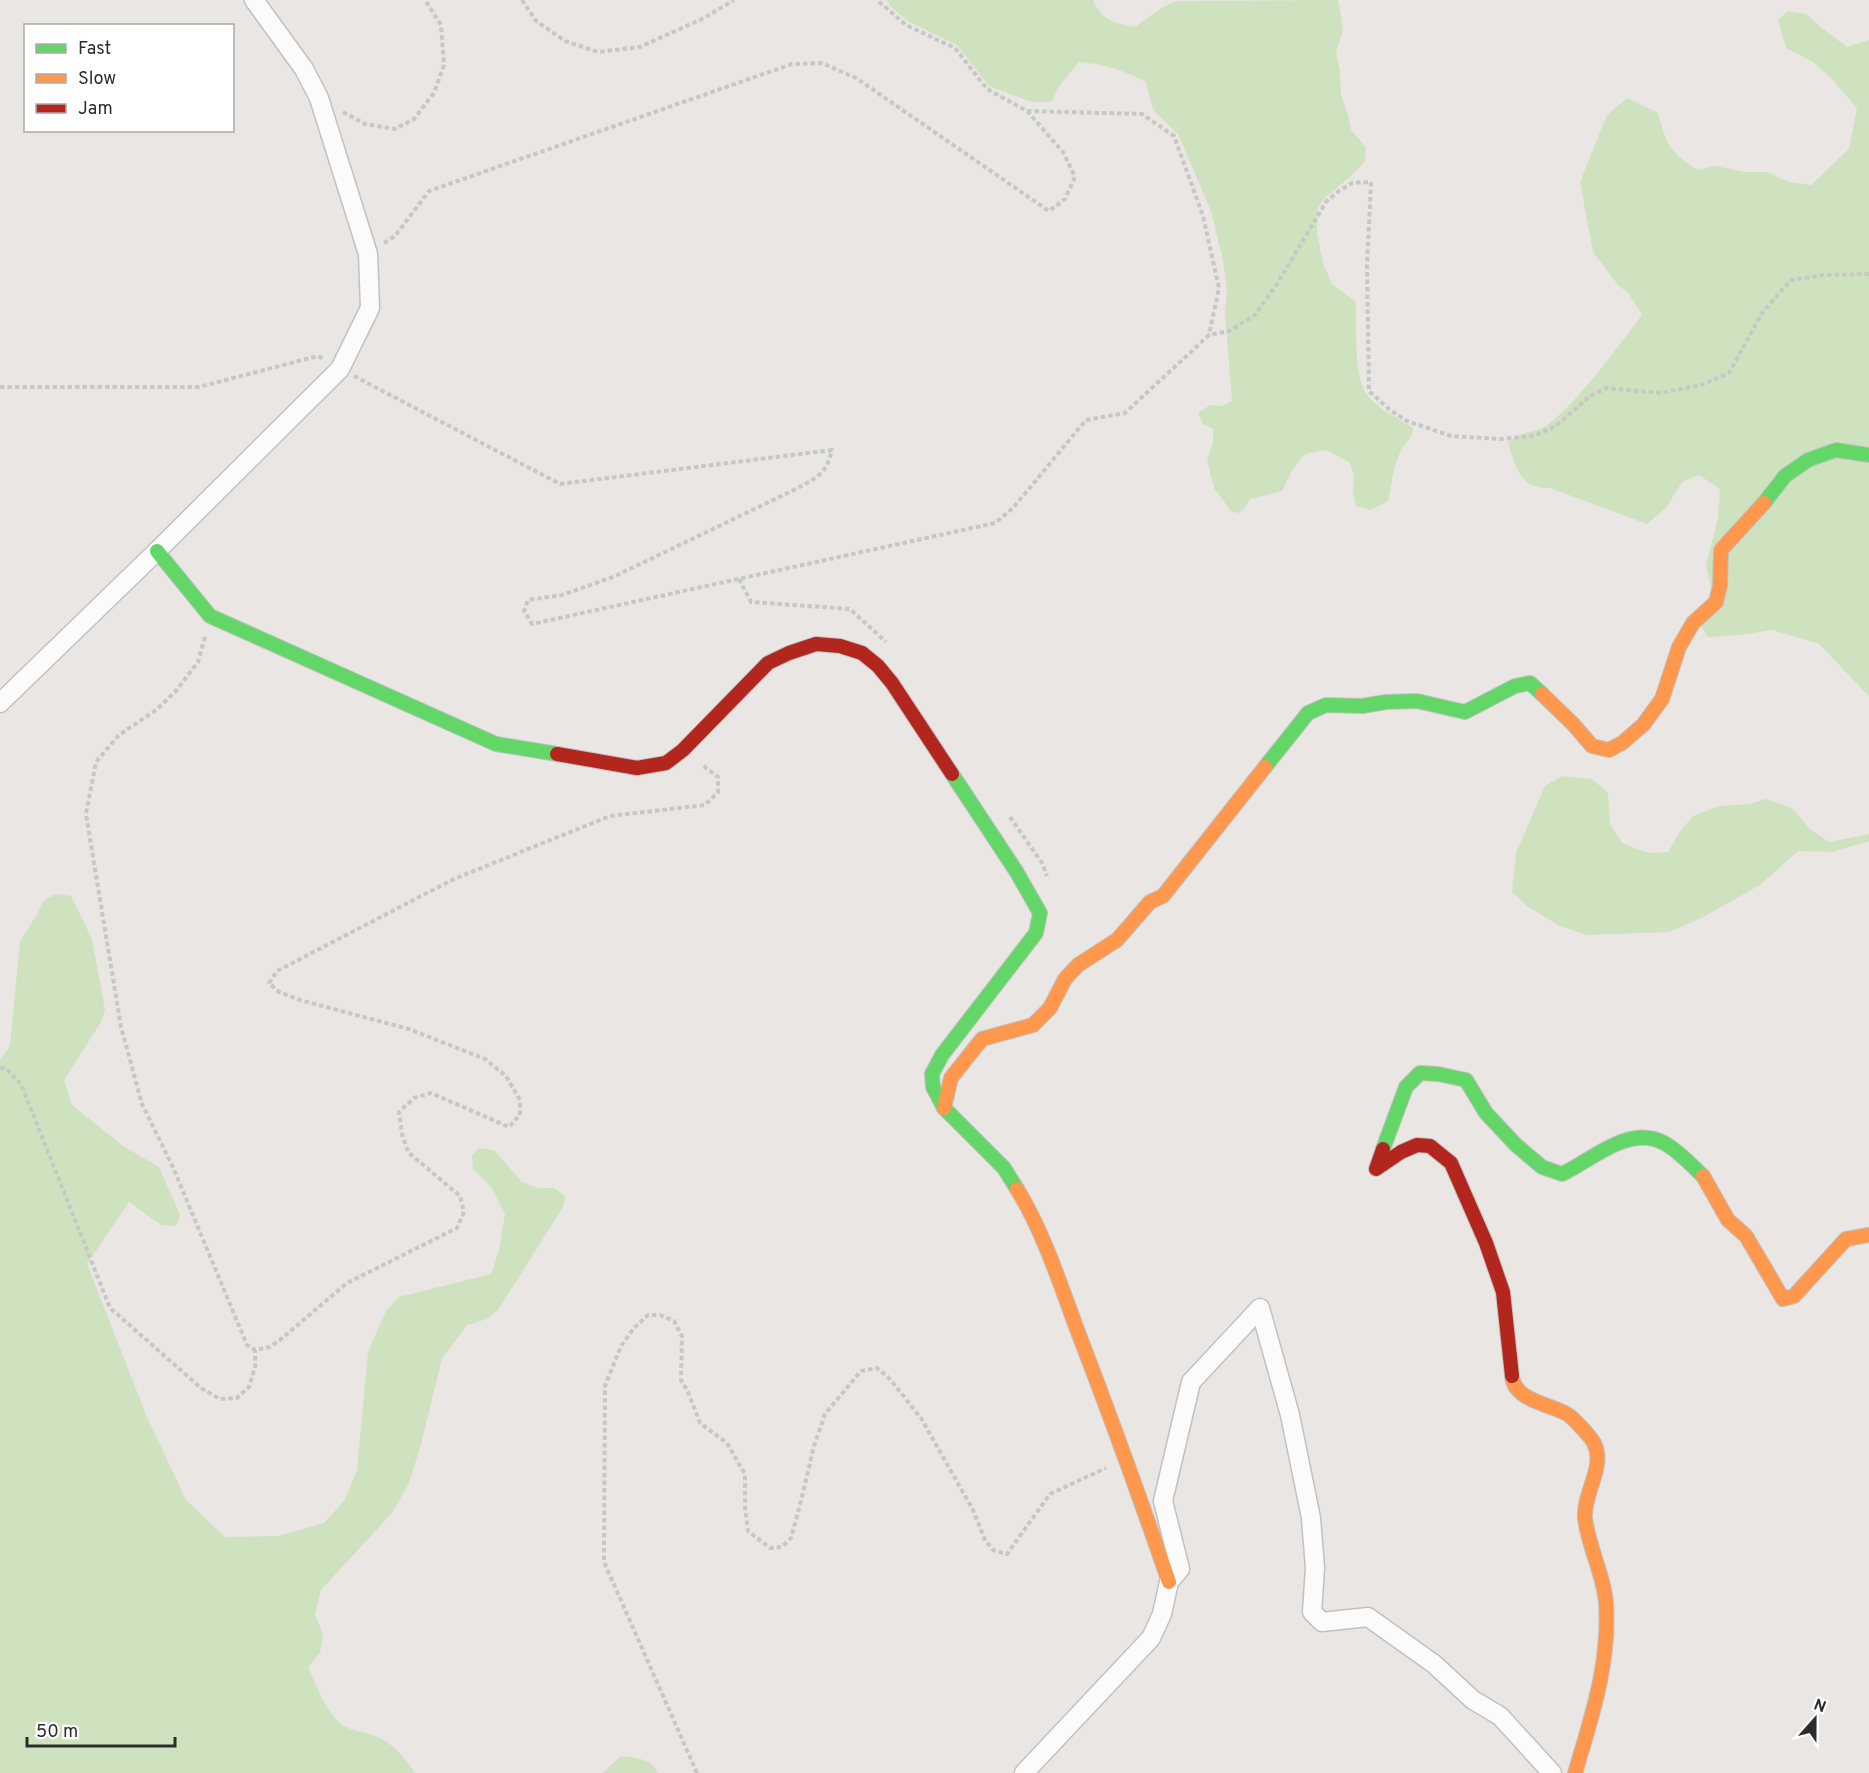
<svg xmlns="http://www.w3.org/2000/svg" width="1869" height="1773" font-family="Overpass,sans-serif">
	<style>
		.green { fill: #cfe2bf }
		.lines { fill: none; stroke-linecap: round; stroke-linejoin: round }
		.street-casing { stroke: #c2c1c1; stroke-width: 21 }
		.fast-casing { stroke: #c2c1c1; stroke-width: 16 }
		.slow-casing { stroke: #c2c1c1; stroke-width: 16 }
		.jam-casing { stroke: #c2c1c1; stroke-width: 16 }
		.path { stroke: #c7c7c6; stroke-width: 4; stroke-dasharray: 4.5 3; stroke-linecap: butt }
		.street { stroke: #fcfbfb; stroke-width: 18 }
		.fast { stroke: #63d668; stroke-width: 14 }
		.slow { stroke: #ff974d; stroke-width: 14 }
		.jam { stroke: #b3261e; stroke-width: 14 }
	</style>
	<rect width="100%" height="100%" fill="#e9e6e3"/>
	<g class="green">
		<path d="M887 0H1093C1102 21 1115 23 1135 27L1160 9 1176 1 1337 0 1339 2 1343 31 1336 52 1340 72 1341 95 1348 115 1351 130 1366 147 1365 161 1349 178 1327 196 1318 207 1317 232 1323 263 1332 284 1356 302C1357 324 1353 377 1367 395 1378 409 1398 418 1413 428 1413 438 1406 441 1402 449 1393 464 1392 485 1388 501L1370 510 1356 506 1353 492 1354 475 1349 462 1326 450 1305 454 1293 469 1282 491 1250 499 1245 508 1239 513 1231 511 1214 488 1207 461 1213 443V429L1203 424 1198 413 1210 405 1222 406 1232 401 1225 314 1227 290 1223 260 1211 211 1178 134 1153 110 1146 82C1120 69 1107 65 1079 62L1060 85 1051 102H1032L989 86 957 45 909 22 891 7Z"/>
		<path d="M1788 11 1806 14 1823 29 1847 47 1869 40V696L1819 644 1773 630 1739 635 1707 637 1697 617 1712 594 1706 565 1718 519 1720 489 1699 475 1682 482 1666 508 1647 524 1550 488C1519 489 1516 467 1508 443 1522 429 1537 434 1549 424 1583 396 1615 350 1642 315L1629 294 1618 285 1593 252 1580 182 1607 115 1627 98 1658 113C1666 144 1670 153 1698 170L1715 166 1745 172H1767L1789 182 1811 185 1849 149 1857 108 1833 80 1813 62 1786 48 1778 20Z"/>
		<polygon points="1562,776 1592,779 1608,793 1610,824 1622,843 1648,853 1668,852 1681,830 1693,816 1720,806 1750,804 1766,799 1792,808 1810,829 1829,842 1869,834 1869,841 1832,852 1798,851 1760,885 1701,918 1669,932 1587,935 1560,926 1527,906 1512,892 1516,853 1545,786"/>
		<path d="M56 894 71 896 92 939 105 1010 101 1022 64 1080 72 1105 123 1146 159 1167 180 1215 176 1226 161 1225 129 1202 87 1264 147 1417 186 1500 225 1537 278 1536 324 1523 344 1501 357 1470 368 1352 386 1311 399 1297 491 1274 499 1250 505 1214 491 1187 473 1169 472 1155 479 1148 494 1150 522 1182 538 1188H554L565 1196 563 1207 498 1310 487 1319 467 1325 442 1359 421 1444 409 1483 392 1513 321 1590 315 1615 323 1633 320 1653 308 1667C317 1687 326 1713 344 1726 350 1730 360 1731 366 1733 391 1740 401 1753 415 1773H0V1060L10 1046 20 941 36 916 44 900Z"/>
		<path d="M621 1756C636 1758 652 1758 658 1773H602Z"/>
	</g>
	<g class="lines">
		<defs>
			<g id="street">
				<polyline points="0,703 157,551 340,369 370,308 368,254 319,98 304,69 254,0"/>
				<polyline points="1024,1773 1151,1638 1162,1614 1169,1582 1180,1569 1163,1501 1191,1382 1260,1308 1290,1415 1311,1518 1315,1568 1312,1612 1322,1622 1368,1617 1434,1664 1473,1700 1500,1716 1552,1773"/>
			</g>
			<g id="fast">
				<polyline points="1764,503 1785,476 1808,460 1836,450 1869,455"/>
				<polyline points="157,551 210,616 496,744 557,754"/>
				<polyline points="1265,767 1308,713 1326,705 1362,706 1386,702 1417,701 1465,712 1515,686 1530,683 1542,694"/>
				<polyline points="952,774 1016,871 1040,913 1036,933 942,1055 932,1074 933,1087 944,1108 1004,1168 1017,1189"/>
				<path d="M1383 1149 1406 1087 1420 1073 1438 1074 1466 1080 1486 1113 1516 1145 1542 1167 1562 1174C1592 1160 1629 1124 1664 1143 1679 1151 1691 1165 1703 1176"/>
			</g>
			<g id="slow">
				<polyline points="1542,694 1573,724 1592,746 1609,750 1622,743 1643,725 1662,699 1679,647 1693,623 1716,602 1720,586 1721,550 1764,503"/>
				<polyline points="944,1108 951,1078 982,1039 1033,1025 1050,1008 1065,979 1078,965 1117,940 1150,902 1163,896 1265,767"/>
				<polyline points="1703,1176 1728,1220 1746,1236 1783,1299 1794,1296 1846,1239 1869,1235"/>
				<path d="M1017 1189C1044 1233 1060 1284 1078 1332 1110 1415 1140 1498 1169 1582"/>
				<path d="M1512 1376C1514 1400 1548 1404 1565 1413 1572 1416 1590 1436 1594 1443 1606 1466 1583 1493 1585 1518 1588 1546 1604 1575 1606 1603 1610 1663 1592 1716 1575 1773"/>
			</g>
			<g id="jam">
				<polyline points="557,754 637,768 666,763 683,750 768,663 789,653 816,644 840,646 862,653 878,666 892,683 952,774"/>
				<polyline points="1383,1149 1376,1169 1401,1152 1417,1145 1430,1146 1451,1163 1486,1243 1503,1292 1512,1376"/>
			</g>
		</defs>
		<use href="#street" class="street-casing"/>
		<use href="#fast" class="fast-casing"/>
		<use href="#slow" class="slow-casing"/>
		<use href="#jam" class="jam-casing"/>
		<g class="path">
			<polyline points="522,0 536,21 565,41 598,52 640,47 704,18 734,0"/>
			<polyline points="1027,111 1142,114 1174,136 1203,216 1219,288 1209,335"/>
			<polyline points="343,112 365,124 395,129 414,119 434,93 444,65 441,25 425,0"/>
			<polyline points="384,243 395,236 429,191 792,64 822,63 856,78 1049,211 1065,199 1075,177 1063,152 1027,111 987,89 955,48 906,25 877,0"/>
			<path d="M354 376 560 484 832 450C826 475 817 477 796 489L613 577 562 595 528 600 524 611 532 624 995 523 1013 508 1086 420 1125 413 1209 335 1229 331 1255 315 1277 284 1326 202 1339 191 1352 183 1371 182 1367 265 1369 391 1389 409 1407 421 1451 436 1500 439 1534 436 1556 426 1590 396 1607 388 1661 393 1701 385 1729 373 1762 313 1791 280 1824 275 1869 274"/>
			<polyline points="0,387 199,387 318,356 324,359"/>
			<polyline points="739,579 751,602 850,609 886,642"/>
			<polyline points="205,637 198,662 175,692 156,710 119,735 96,762 86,814 121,1027 142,1104 172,1165 247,1345 255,1350 270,1347 280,1340 347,1283 457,1228 464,1212 460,1196 408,1152 402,1134 399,1112 414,1098 431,1093 509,1127 520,1115 520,1100 506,1076 485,1059 409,1029 300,1000 279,992 269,983 277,971 454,879 610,816 705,805 718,792 718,777 701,764"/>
			<polyline points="1010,817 1042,863 1047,876"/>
			<polyline points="0,1068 7,1069 21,1084 110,1308 201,1388 220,1399 237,1398 249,1387 255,1367 255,1350"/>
			<polyline points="697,1773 604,1562 605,1386 621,1346 634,1328 648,1315 660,1315 674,1321 682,1336 681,1380 688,1392 700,1423 727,1443 745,1474 745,1507 748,1531 770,1548 782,1547 791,1538 801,1501 814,1446 825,1414 861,1371 877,1368 889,1378 921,1418 973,1510 985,1540 993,1550 1007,1554 1050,1494 1106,1468"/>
		</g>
		<use href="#street" class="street"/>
		<use href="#fast" class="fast"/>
		<use href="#slow" class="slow"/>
		<use href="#jam" class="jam"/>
	</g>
	<rect x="24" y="24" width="210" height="108" fill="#ffffff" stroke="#ababab" stroke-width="1.5"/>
	<rect x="36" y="44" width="30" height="9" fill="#63d668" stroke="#ababab" stroke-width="1.5"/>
	<text x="78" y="54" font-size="18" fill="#2c2c2c">Fast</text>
	<rect x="36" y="74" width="30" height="9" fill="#ff974d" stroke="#ababab" stroke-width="1.5"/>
	<text x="78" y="84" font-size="18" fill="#2c2c2c">Slow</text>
	<rect x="36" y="104" width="30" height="9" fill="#b3261e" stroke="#ababab" stroke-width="1.5"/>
	<text x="78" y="114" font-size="18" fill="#2c2c2c">Jam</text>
	<g transform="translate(1815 1719) rotate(21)" stroke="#ffffff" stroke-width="4.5" paint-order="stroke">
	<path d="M0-4.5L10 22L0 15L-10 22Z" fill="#2c2c2c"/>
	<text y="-9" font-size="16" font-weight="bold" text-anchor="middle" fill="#2c2c2c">N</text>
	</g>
	<path d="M27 1737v9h148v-9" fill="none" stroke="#2c2c2c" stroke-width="3"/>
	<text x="36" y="1737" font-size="18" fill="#2c2c2c" stroke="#ffffff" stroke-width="4.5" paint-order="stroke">50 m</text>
</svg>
